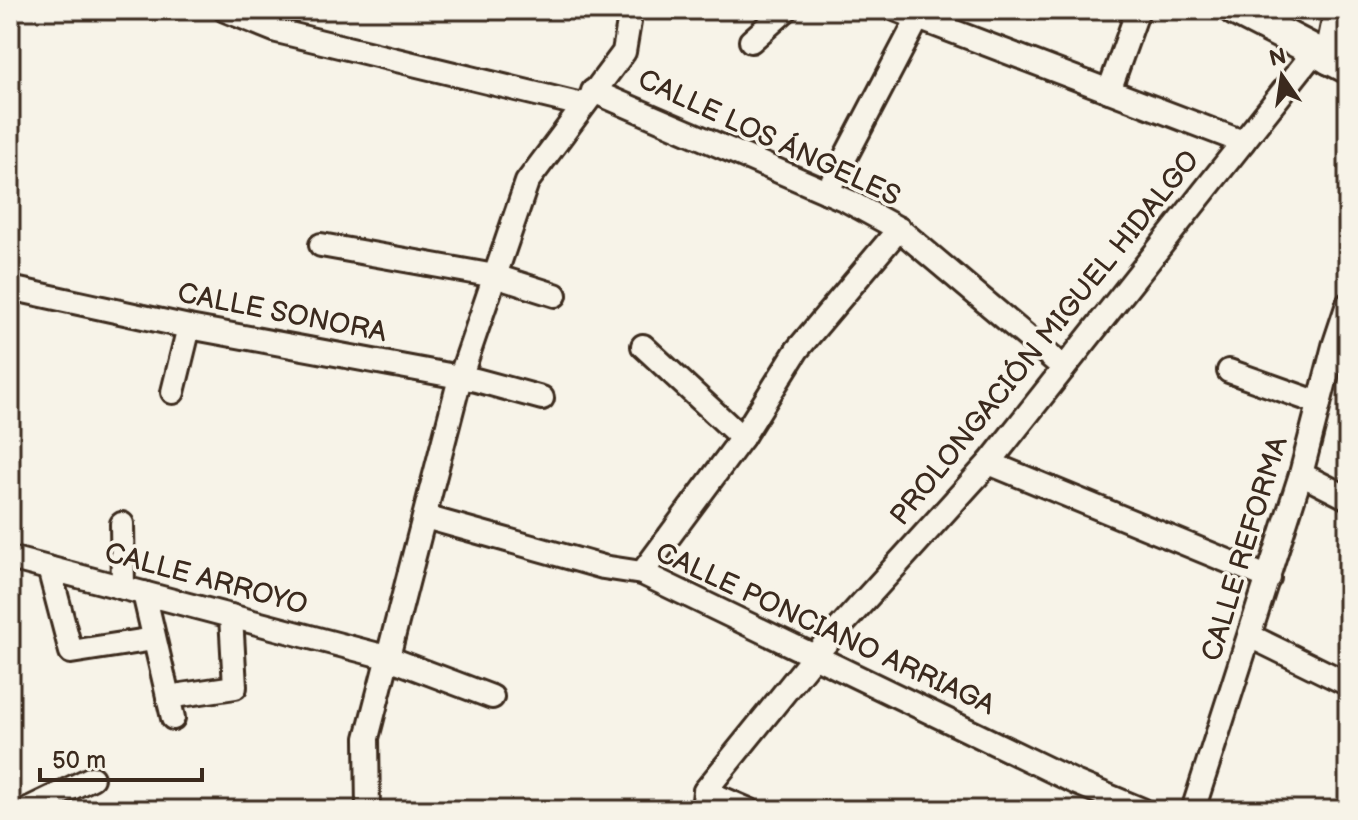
<svg xmlns="http://www.w3.org/2000/svg" width="1358" height="820" font-family="'Balsamiq Sans',sans-serif">
	<style>
		.lines { fill: none; stroke-linecap: round; stroke-linejoin: round }
		.street-casing { stroke: #3b2a1e; stroke-width: 28 }
		.secondary-casing { stroke: #3b2a1e; stroke-width: 36 }
		.street { stroke: #f7f3e8; stroke-width: 22 }
		.secondary { stroke: #f7f3e8; stroke-width: 30 }
		.labels { text-anchor: middle; dominant-baseline: central; stroke-width: 7; stroke-linejoin: round; paint-order: stroke }
		.street-label { font-size: 28px; fill: #3b2a1e; stroke: #f7f3e8 }
	</style>
	<rect width="100%" height="100%" fill="#f7f3e8"/>
	<filter id="ink" filterUnits="userSpaceOnUse"><feTurbulence type="fractalNoise" baseFrequency=".0125" numOctaves="2"/><feDisplacementMap in="SourceGraphic" scale="16" xChannelSelector="R" yChannelSelector="G"/><feConvolveMatrix kernelMatrix="1 2 1 2 8 2 1 2 1" color-interpolation-filters="sRGB"/></filter>
	<g filter="url(#ink)">
		<g class="lines">
			<defs>
				<g id="street">
					<polyline points="225,10 277,31 582,105"/>
					<polyline points="897,10 1243,142"/>
					<polyline points="751,41 786,10"/>
					<polyline points="593,91 848,201 899,229 1064,368"/>
					<polyline points="1109,91 1138,10"/>
					<polyline points="827,192 918,18"/>
					<polyline points="321,245 495,276 555,295"/>
					<polyline points="10,288 189,327 476,380 542,398"/>
					<polyline points="643,346 742,438"/>
					<polyline points="1229,371 1319,403"/>
					<polyline points="173,392 189,327"/>
					<polyline points="989,463 1269,578"/>
					<polyline points="1301,474 1348,498"/>
					<polyline points="425,517 603,567 642,573 1077,783 1142,810"/>
					<polyline points="122,524 123,588"/>
					<polyline points="10,558 386,657 492,697"/>
					<polyline points="49,568 71,652 154,639"/>
					<polyline points="642,573 742,438 797,350 899,229"/>
					<polyline points="144,593 173,718"/>
					<polyline points="1250,636 1348,684"/>
					<polyline points="168,697 235,687 231,616"/>
					<polyline points="705,791 749,810"/>
					<polyline points="26,810 92,778"/>
					<polyline points="368,810 367,738 460,378 527,182 624,52 631,10"/>
					<polyline points="703,810 705,791 815,655 989,463 1315,51"/>
					<polyline points="1193,810 1301,474 1334,346 1348,304"/>
				</g>
				<g id="secondary">
					<polyline points="1235,10 1348,68"/>
					<polyline points="1330,59 1340,10"/>
				</g>
			</defs>
			<use href="#street" class="street-casing"/>
			<use href="#secondary" class="secondary-casing"/>
			<use href="#street" class="street"/>
			<use href="#secondary" class="secondary"/>
		</g>
	</g>
	<g class="labels">
		<g class="street-label">
			<text transform="translate(769 138) rotate(25)">CALLE LOS ÁNGELES</text>
			<text transform="translate(282 313) rotate(11)">CALLE SONORA</text>
			<text transform="translate(1045 338) rotate(-51)">PROLONGACIÓN MIGUEL HIDALGO</text>
			<text transform="translate(1245 549) rotate(-73)">CALLE REFORMA</text>
			<text transform="translate(206 579) rotate(15)">CALLE ARROYO</text>
			<text transform="translate(825 629) rotate(25)">CALLE PONCIANO ARRIAGA</text>
		</g>
	</g>
	<rect width="1358" height="820" fill="none" stroke="#f7f3e8" stroke-width="40"/>
	<rect x="20" y="20" width="1318" height="780" fill="none" stroke="#3b2a1e" stroke-width="3" filter="url(#ink)"/>
	<g transform="translate(1282 76) rotate(347)" stroke="#f7f3e8" stroke-width="6" paint-order="stroke">
	<path d="M0-6L14 30L0 20L-14 30Z" fill="#3b2a1e"/>
	<text y="-12" font-size="22" font-weight="bold" text-anchor="middle" fill="#3b2a1e">N</text>
	</g>
	<path d="M40 768v12h162v-12" fill="none" stroke="#3b2a1e" stroke-width="4"/>
	<text x="52" y="768" font-size="24" fill="#3b2a1e" stroke="#f7f3e8" stroke-width="6" paint-order="stroke">50 m</text>
</svg>
